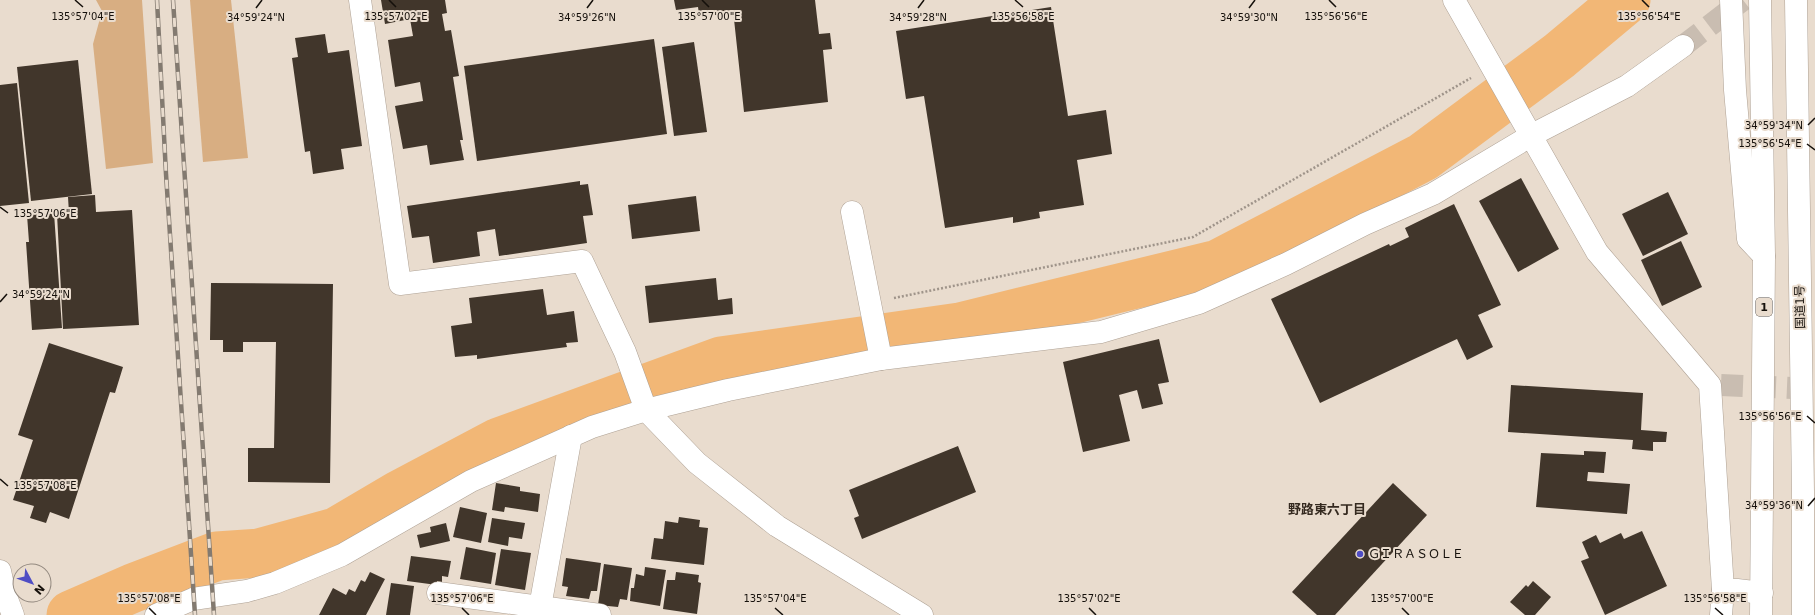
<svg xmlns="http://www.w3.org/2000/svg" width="1815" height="615" font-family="'DejaVu Sans','Noto Sans JP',sans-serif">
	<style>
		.green { fill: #d8ae82 }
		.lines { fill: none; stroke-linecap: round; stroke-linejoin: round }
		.river { stroke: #f2b776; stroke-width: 49 }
		.building { fill: #41362b }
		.minor-tunnel { stroke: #c9bdb1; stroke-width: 22; stroke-dasharray: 22 11; stroke-linecap: butt }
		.minor-casing { stroke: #aea194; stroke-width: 23 }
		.highway-casing { stroke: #aea194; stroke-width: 23 }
		.path { stroke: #9f948a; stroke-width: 2.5; stroke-dasharray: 2 2; stroke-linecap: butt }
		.minor { stroke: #fff; stroke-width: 22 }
		.highway { stroke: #fff; stroke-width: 22 }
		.rail-casing { stroke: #837a70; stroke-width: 4.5 }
		.rail { stroke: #e9dcce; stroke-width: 3; stroke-dasharray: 9; stroke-linecap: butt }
		.ticks { fill: none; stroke: #15100b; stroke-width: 1.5 }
		.poi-dot { fill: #4f4dc4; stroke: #e9dcce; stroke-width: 1.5 }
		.labels { text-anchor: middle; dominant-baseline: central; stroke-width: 4; stroke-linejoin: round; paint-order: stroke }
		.shield { fill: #e9dcce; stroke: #554d46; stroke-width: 1 }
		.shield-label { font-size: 11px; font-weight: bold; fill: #15100b }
		.street-label { font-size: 12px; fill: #15100b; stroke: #e9dcce }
		.poi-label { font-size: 12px; fill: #15100b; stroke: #e9dcce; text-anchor: start }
		.neighbourhood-label { font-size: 13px; font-weight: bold; fill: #352a20; stroke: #e9dcce }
		.ticks-label { font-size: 10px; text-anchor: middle; fill: #15100b; stroke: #e9dcce; stroke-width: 4; stroke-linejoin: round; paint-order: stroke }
	</style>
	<rect width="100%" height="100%" fill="#e9dcce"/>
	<g class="green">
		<polygon points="96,0 142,0 153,163 106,169 93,44 102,11"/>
		<polygon points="190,0 231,0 248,158 203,162"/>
	</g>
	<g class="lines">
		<polyline class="river" points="71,615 133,588 217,556 259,553 336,532 399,495 499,442 721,361 960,327 1218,264 1423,157 1559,56 1626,0"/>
	</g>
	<g class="building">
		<polygon points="381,0 445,0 447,13 442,14 445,31 451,30 459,76 453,77 463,140 460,140 464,160 430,165 427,145 403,149 395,106 423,101 420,82 395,87 388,40 413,36 410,19 385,24"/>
		<polygon points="674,0 815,0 819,34 830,33 832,49 823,50 828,102 744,112 733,10 699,14 698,7 676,10"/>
		<polygon points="1051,7 1068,116 1106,110 1112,154 1077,160 1084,205 1039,212 1040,218 1013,223 1013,217 945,228 924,96 906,99 896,31"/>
		<polygon points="325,34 328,53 349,50 362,146 341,149 344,169 313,174 310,151 305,152 292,58 298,57 295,38"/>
		<polygon points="654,39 667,134 477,161 464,66"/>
		<polygon points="694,42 707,132 674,136 662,47"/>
		<polygon points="78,60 92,194 31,201 17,67"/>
		<polygon points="17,83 29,203 0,206 0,85"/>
		<polygon points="1521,178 1559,249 1518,272 1479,201"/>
		<polygon points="580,181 580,185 588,184 593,215 583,216 587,243 499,256 495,229 477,232 480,256 433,263 429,236 412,238 407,206"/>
		<polygon points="1668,192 1688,234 1643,256 1622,214"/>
		<polygon points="95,195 96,212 132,210 139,325 63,329 57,214 69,213 68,197"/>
		<polygon points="696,196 700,231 632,239 628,205"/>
		<polygon points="1454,204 1501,305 1478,315 1493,347 1467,360 1457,339 1320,403 1271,299 1389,244 1390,246 1409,237 1405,228"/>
		<polygon points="54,213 62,328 32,330 26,242 29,242 27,215"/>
		<polygon points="1681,241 1702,287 1662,306 1641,260"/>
		<polygon points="716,278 718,300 732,298 733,314 649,323 645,286"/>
		<polygon points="211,283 333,284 330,483 248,482 248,448 274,448 276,342 243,342 243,352 223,352 223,340 210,340"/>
		<polygon points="543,289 547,315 574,311 578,342 566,343 567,347 477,359 477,355 455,357 451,326 472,323 469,298"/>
		<polygon points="1159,339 1169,382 1158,384 1163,404 1142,409 1137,390 1119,395 1130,441 1083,452 1063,362"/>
		<polygon points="49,343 123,367 115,393 110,392 69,519 50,512 46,523 30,518 34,506 13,500 33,440 18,435"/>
		<polygon points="1511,385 1643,393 1641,430 1667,432 1666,442 1653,442 1653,451 1632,449 1633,440 1508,432"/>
		<polygon points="958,446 976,492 862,539 854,518 859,516 849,490"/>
		<polygon points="1584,451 1606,452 1604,473 1588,472 1587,481 1630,484 1627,514 1536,507 1541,453 1584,455"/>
		<polygon points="496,483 520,487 520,491 540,494 538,512 505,507 504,512 492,510"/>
		<polygon points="1393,483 1427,515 1335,615 1317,615 1292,592"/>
		<polygon points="460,507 487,513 481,543 453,537"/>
		<polygon points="679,517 700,520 699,527 708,528 704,565 651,559 654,538 663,539 665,521 678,523"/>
		<polygon points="492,518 525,523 522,539 509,537 508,546 488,542"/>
		<polygon points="446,523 450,541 420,548 417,535 431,532 430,527"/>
		<polygon points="1642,531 1667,586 1605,615 1581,561 1589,558 1582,542 1596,535 1600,543 1621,533 1624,539"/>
		<polygon points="466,547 496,553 491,584 460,579"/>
		<polygon points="501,549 531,553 525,590 495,585"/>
		<polygon points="411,556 451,561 448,577 442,576 442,582 437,581 437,585 407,581"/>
		<polygon points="566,558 601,563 597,591 591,591 589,599 566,596 568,587 562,586"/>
		<polygon points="604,564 632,568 627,600 620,599 618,607 598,605"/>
		<polygon points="645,567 666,570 660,606 630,601 631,588 634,588 636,574 644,576"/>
		<polygon points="370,572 385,579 366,615 319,615 333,588 346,595 349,589 355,592 361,580 365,582"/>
		<polygon points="676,572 699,575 698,582 701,583 697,614 663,609 667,580 675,580"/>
		<polygon points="1533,581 1551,597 1535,615 1525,615 1510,602 1526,585 1528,587"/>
		<polygon points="391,583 414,586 410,615 386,615"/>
	</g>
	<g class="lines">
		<g class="minor-tunnel">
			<polyline points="1683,46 1743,0"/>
			<polyline points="1721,385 1815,389"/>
		</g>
		<defs>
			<g id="minor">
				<polyline points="360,0 400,284 582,261 625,352 646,410 697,463 777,526 922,615"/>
				<polyline points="1454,0 1597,252 1710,385 1723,590 1721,615"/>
				<polyline points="852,212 881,359"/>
				<polyline points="0,571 5,594 13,615"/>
				<polyline points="1723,590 1737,590 1762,593"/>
				<polyline points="438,593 600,615"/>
				<polyline points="540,607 571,436"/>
				<polyline points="156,615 193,599 247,591 275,583 342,555 471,481 592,427 646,410 728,390 881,359 1101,332 1199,303 1286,264 1365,224 1433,194 1532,135 1627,86 1683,46"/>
			</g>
			<g id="highway">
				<polyline points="1731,0 1735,90 1748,239 1764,256"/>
				<polyline points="1760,0 1764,256 1761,615"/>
				<polyline points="1796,0 1803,492 1803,615"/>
			</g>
		</defs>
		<use href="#minor" class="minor-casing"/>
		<use href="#highway" class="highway-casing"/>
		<polyline class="path" points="894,298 1193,237 1471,78"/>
		<use href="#minor" class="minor"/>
		<use href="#highway" class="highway"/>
		<defs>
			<g id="rail">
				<polyline points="157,0 166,174 195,615"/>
				<polyline points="173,0 214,615"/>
			</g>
		</defs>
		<use href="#rail" class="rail-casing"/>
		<use href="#rail" class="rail"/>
	</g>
	<path class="ticks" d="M75 0 83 7M389 0 396 7M702 0 709 7M1015 0 1023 7M1329 0 1336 7M1642 0 1649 7M256 8 262 0M587 8 593 0M918 8 924 0M1249 8 1255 0M1808 125 1815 118M1807 144 1815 150M0 207 8 213M0 302 7 294M1807 416 1815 423M0 479 8 486M1808 506 1815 498M149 608 156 615M462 608 469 615M775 608 783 615M1089 608 1096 615M1402 608 1409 615M1715 608 1723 615"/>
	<circle class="poi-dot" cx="1360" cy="554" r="4"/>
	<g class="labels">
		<rect class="shield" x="1756" y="298" width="16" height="18" rx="3"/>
		<g class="shield-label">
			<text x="1764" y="307">1</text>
		</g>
		<g class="street-label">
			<text transform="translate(1800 307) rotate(-91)">国道1号</text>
		</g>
		<g class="poi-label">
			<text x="1368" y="554">ＧＩＲＡＳＯＬＥ</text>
		</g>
		<g class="neighbourhood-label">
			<text x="1327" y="509">野路東六丁目</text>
		</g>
	</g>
	<g class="ticks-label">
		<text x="1649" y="20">135°56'54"E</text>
		<text x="83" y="20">135°57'04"E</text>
		<text x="396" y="20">135°57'02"E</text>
		<text x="709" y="20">135°57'00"E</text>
		<text x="1023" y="20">135°56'58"E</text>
		<text x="1336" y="20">135°56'56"E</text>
		<text x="256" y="21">34°59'24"N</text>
		<text x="587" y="21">34°59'26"N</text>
		<text x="918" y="21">34°59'28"N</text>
		<text x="1249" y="21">34°59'30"N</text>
		<text x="1774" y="129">34°59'34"N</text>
		<text x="1770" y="147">135°56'54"E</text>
		<text x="45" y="217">135°57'06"E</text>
		<text x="41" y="298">34°59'24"N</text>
		<text x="1770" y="420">135°56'56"E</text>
		<text x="45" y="489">135°57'08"E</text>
		<text x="1774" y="509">34°59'36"N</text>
		<text x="149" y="602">135°57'08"E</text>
		<text x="462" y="602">135°57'06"E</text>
		<text x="775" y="602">135°57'04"E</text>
		<text x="1089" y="602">135°57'02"E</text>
		<text x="1402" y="602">135°57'00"E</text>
		<text x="1715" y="602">135°56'58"E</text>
	</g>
	<g transform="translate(32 583) rotate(131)"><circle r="19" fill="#e9dcce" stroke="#948a80"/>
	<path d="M0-3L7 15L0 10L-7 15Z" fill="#4f4dc4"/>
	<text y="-6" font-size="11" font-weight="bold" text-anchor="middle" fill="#15100b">N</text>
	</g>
</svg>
